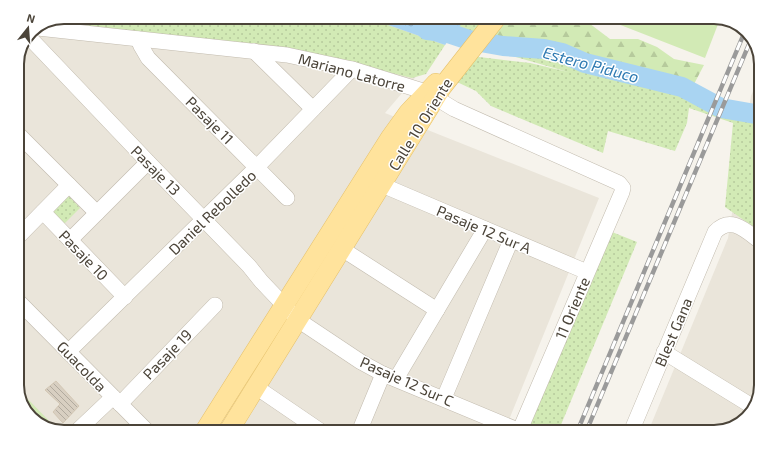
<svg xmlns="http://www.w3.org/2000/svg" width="778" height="449" font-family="'Exo 2',sans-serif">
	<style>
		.residential { fill: #eae5da }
		.grass { fill: url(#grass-dots) }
		.forest { fill: url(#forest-firs) }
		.garden { fill: #d2eab5 }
		.water { fill: url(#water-ripples) }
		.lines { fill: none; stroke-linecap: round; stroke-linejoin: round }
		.river { stroke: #a9d4f2; stroke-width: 20 }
		.building { fill: url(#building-back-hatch); stroke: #d3c7b4 }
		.minor-casing { stroke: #c2bbae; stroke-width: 16 }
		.major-casing { stroke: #e6c16a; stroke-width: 20 }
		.minor { stroke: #fff; stroke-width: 15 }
		.major { stroke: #ffe39c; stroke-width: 19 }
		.rail-casing { stroke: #9a9a9a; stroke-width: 4.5 }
		.rail { stroke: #fff; stroke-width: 3; stroke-dasharray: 9; stroke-linecap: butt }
		.labels { text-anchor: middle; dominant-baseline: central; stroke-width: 3; stroke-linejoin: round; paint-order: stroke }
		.street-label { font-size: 15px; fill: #4b4439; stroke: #fff }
		.water-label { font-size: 16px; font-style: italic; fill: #2e7ab2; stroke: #fff }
		.rim { fill: none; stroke: #4b4439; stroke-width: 2 }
	</style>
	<defs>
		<pattern id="grass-dots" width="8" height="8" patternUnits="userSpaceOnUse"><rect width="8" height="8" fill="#d2eab5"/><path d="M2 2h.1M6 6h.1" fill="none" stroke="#b6ca9c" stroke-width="1.8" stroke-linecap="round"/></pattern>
		<pattern id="forest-firs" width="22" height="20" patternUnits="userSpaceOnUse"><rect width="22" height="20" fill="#d2eab5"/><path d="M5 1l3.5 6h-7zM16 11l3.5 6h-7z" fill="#b6ca9c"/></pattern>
		<pattern id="water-ripples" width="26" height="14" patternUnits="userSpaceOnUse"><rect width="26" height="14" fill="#a9d4f2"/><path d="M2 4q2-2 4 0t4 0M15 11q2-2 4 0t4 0" fill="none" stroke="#8caec5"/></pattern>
		<pattern id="building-back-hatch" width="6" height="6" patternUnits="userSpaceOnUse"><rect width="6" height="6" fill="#d8cfc1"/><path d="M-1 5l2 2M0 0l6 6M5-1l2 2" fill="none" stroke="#b1aa9e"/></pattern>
	</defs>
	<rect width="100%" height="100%" fill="#f6f3ec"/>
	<g class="residential">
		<polygon points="64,17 467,17 385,113 599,198 504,432 64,432 41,426 25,411 17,388 17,61 31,31"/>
		<polygon points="761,72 761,385 755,408 738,426 714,432 648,432 728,238 751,96"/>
	</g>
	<g class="grass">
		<polygon points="64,17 481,17 761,113 761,232 725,207 733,123 689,108 687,123 675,151 608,131 603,153 491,106 476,91 457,82 471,56 530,63 568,72 442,36 385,24 445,45 426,74 412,78 347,62 50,23"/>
		<polygon points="65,192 80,208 64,224 48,208"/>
		<polygon points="612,232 637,242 558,432 527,432"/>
	</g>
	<polygon class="forest" points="483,17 581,17 610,39 638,39 657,47 674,59 704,65 693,86 687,80 639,73 558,47 504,38 477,28"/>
	<g class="garden">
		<polygon points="600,17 714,17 720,19 705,58"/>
		<path d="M17 388 56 428 55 429C30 423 25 411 17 388Z"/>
	</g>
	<polygon class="water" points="352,17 467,17 445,45 374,20"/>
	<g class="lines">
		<polyline class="river" points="427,30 445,32 469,40 503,46 544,49 562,53 585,63 682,87 721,108 761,115"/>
	</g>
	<polygon class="building" points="56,381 79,406 63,423 53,412 60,404 45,390"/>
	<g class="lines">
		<defs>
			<g id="minor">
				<polyline points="38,28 287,55 352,69 426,92 454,109 619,183 623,188 622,192 519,432"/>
				<polyline points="28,36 148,162 249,266 261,281 298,320 361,362 383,374 520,431"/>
				<polyline points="138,39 141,46 148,58 287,198"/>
				<polyline points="254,51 313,109"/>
				<polyline points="17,133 97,213"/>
				<polyline points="382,185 587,272"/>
				<polyline points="43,212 125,297"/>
				<polyline points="17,238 69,185"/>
				<polyline points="70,240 148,162"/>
				<polyline points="342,249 437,310"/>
				<polyline points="17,300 148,432"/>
				<polyline points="68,352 257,167 352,69"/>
				<polyline points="664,352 755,408"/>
				<polyline points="396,379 485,229"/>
				<polyline points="256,387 322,432"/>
				<polyline points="444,398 511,240"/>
				<polyline points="120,404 215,305"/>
				<polyline points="76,432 113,397"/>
				<polyline points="359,432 383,374"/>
				<path d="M631 432 715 232C731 215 746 231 761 242"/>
			</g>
			<g id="major">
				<polyline points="204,432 390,138 408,113 436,83"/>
				<polyline points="228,432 442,87 497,17"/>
			</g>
		</defs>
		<use href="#minor" class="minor-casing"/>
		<use href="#major" class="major-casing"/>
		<use href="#minor" class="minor"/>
		<use href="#major" class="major"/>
		<defs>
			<g id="rail">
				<polyline points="577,432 745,31"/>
				<polyline points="586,432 752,37"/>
			</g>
		</defs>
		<use href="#rail" class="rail-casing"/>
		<use href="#rail" class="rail"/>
	</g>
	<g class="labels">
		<g class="street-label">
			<text transform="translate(352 72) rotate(15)">Mariano Latorre</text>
			<text transform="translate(210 120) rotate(45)">Pasaje 11</text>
			<text transform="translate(420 124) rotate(-58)">Calle 10 Oriente</text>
			<text transform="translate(156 170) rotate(45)">Pasaje 13</text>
			<text transform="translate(212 212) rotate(-44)">Daniel Rebolledo</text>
			<text transform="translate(484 229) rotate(23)">Pasaje 12 Sur A</text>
			<text transform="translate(84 255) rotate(46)">Pasaje 10</text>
			<text transform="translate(572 308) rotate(-67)">11 Oriente</text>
			<text transform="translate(673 332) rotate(-67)">Blest Gana</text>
			<text transform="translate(167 354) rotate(-46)">Pasaje 19</text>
			<text transform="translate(82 366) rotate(46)">Guacolda</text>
			<text transform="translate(407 381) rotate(24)">Pasaje 12 Sur C</text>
		</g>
		<g class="water-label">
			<text transform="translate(591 64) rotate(15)">Estero Piduco</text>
		</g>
	</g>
	<path d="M0 0H778V449H0ZM64 24H714A40 40 0 0 1 754 64V385A40 40 0 0 1 714 425H64A40 40 0 0 1 24 385V64A40 40 0 0 1 64 24Z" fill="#fff" fill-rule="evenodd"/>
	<path class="rim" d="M64 24H714A40 40 0 0 1 754 64V385A40 40 0 0 1 714 425H64A40 40 0 0 1 24 385V64A40 40 0 0 1 64 24Z"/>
	<g transform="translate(28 28) rotate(17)" stroke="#ffffff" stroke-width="3" paint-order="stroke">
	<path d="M0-3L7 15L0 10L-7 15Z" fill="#4b4439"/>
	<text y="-6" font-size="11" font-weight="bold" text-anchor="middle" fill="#4b4439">N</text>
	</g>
</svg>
